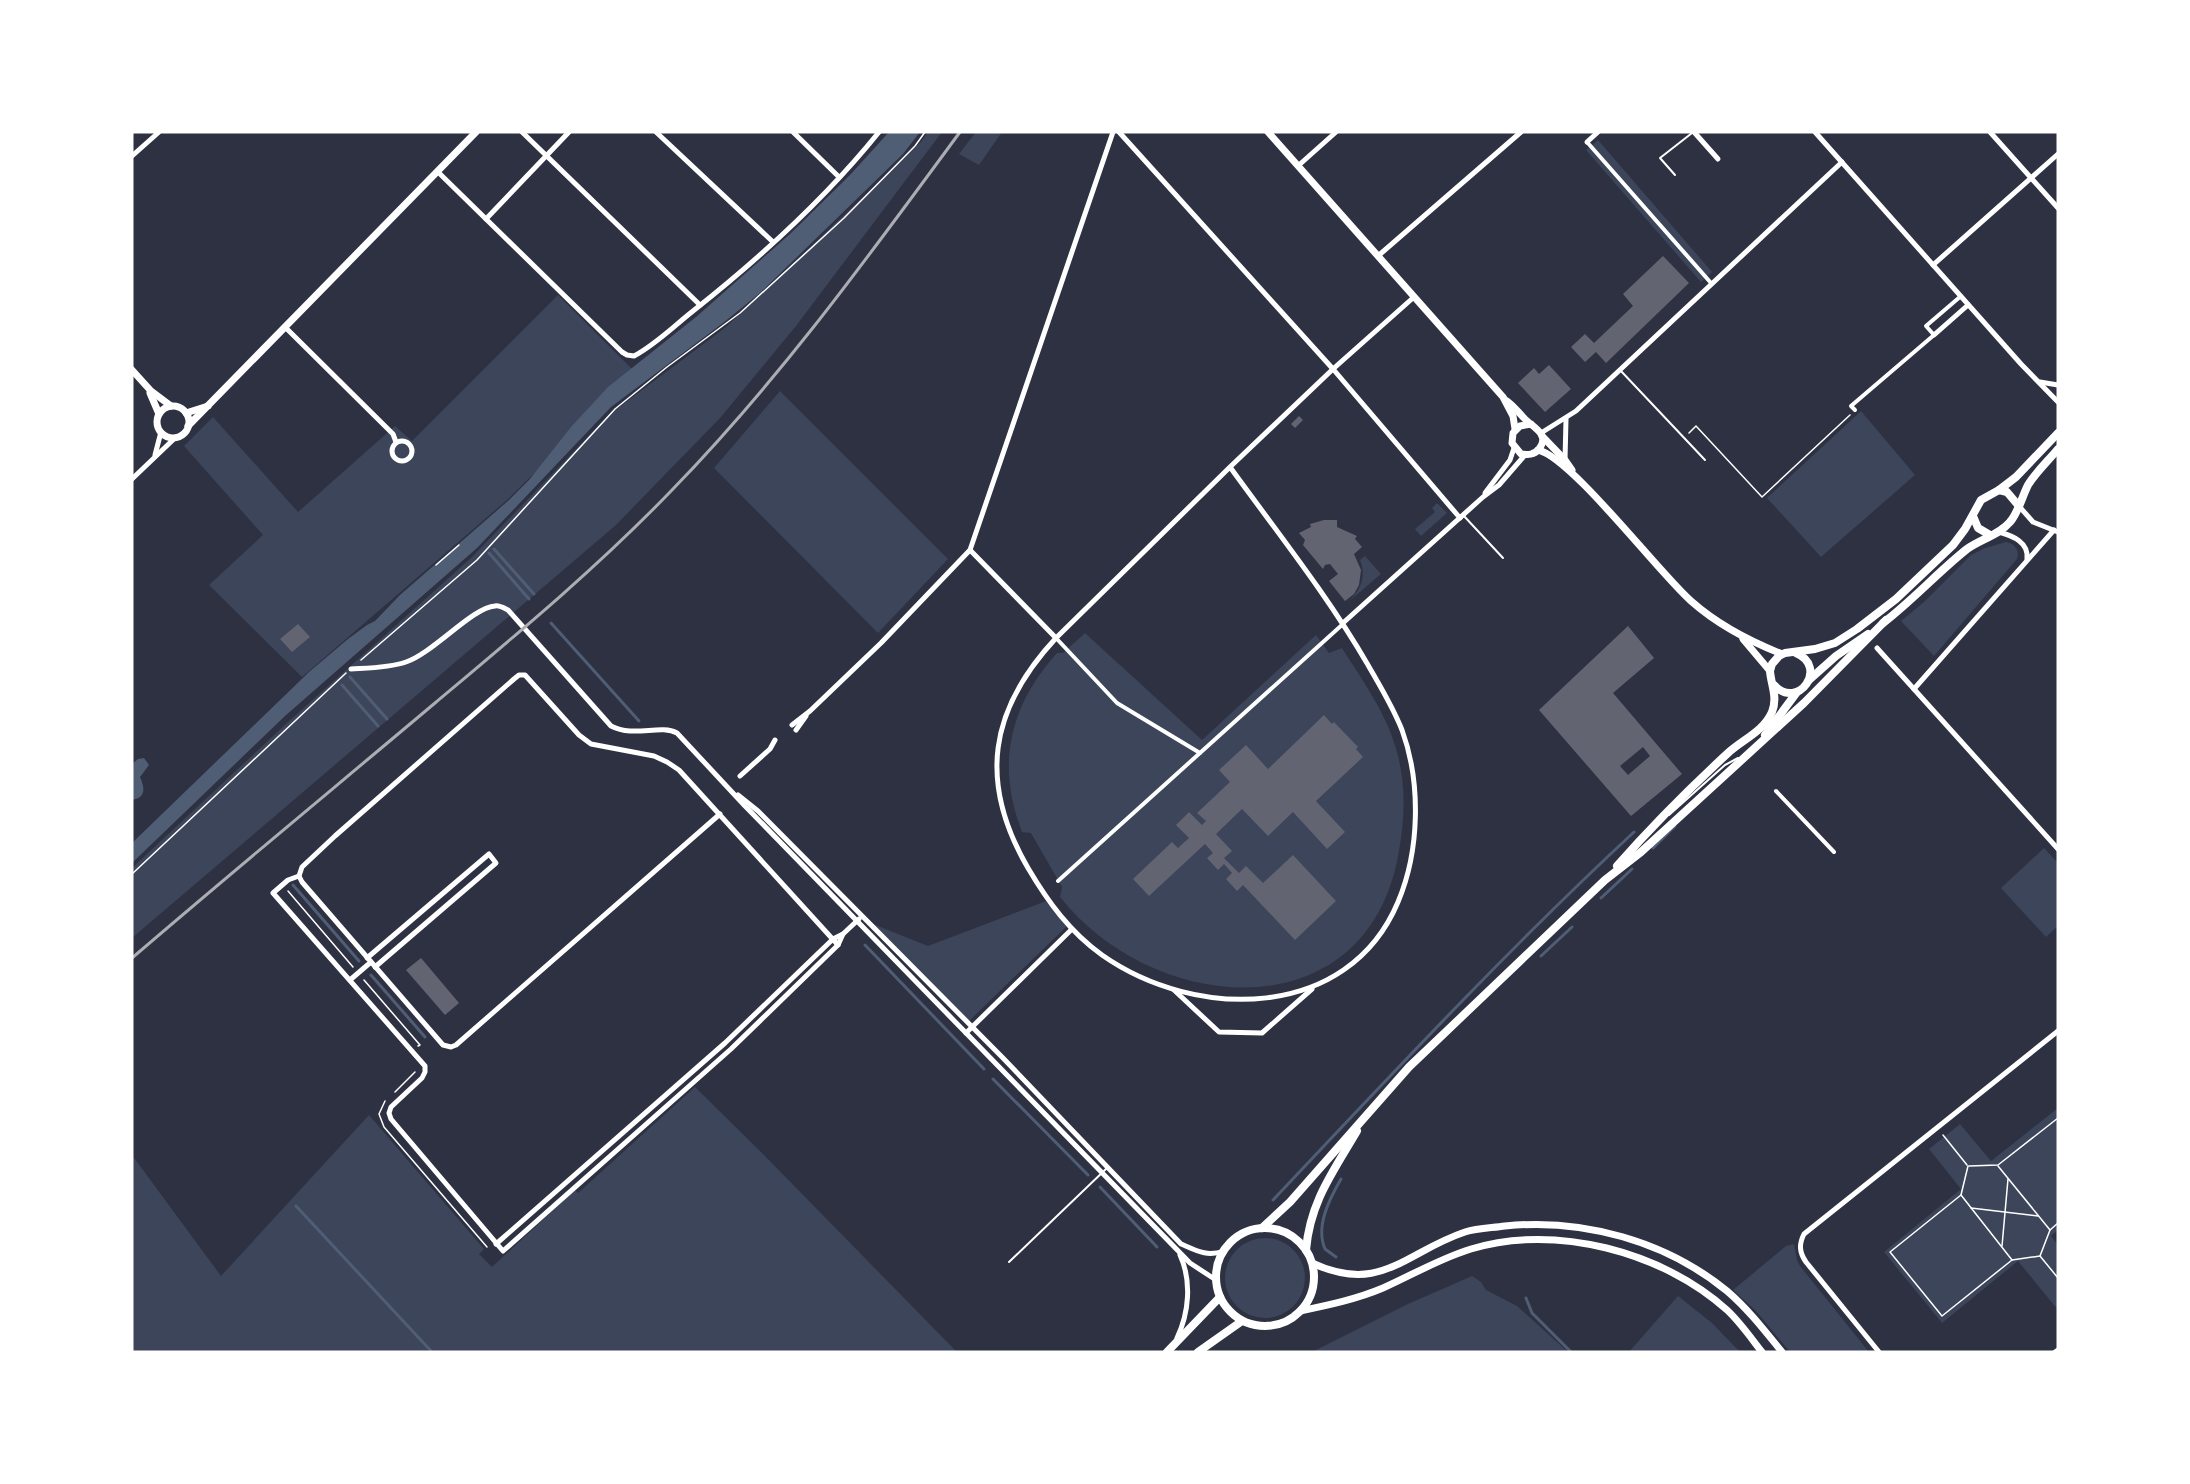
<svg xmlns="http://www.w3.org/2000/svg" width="2190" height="1484" font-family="'Asap Condensed',sans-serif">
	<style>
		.green { fill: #3c4559 }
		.water { fill: #4f5d75 }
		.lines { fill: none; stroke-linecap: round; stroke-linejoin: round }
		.stream { stroke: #4f5d75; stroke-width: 3 }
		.building { fill: #626471; fill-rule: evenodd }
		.path { stroke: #fff; stroke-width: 1.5 }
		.service { stroke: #fff; stroke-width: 2 }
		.pedestrian { stroke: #fff; stroke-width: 4 }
		.minor { stroke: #fff; stroke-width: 5 }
		.tertiary { stroke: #fff; stroke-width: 7 }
		.primary { stroke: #fff; stroke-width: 8 }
		.rail { stroke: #abadb3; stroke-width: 3 }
	</style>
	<rect width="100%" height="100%" fill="#2d3142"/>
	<g class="green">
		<polygon points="928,132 942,132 796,326 721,417 616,525 132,938 132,868 288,722 471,558 610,414 726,327 921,142"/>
		<polygon points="976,132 1002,132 979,165 959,154"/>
		<polygon points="1598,140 1712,272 1701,282 1586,150"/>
		<polygon points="558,295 636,373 507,500 302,677 209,585 263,535 184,446 213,417 298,512 395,426 412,441"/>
		<polygon points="780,391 948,559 878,633 714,468"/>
		<polygon points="1861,411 1915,475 1821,557 1767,498"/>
		<polygon points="1437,503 1447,513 1421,536 1415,529 1435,512 1432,508"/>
		<path d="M2006 542C2015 543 2020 551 2017 559L1934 656 1901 621 1924 602 1971 555 1985 548Z"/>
		<path d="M1365 556 1381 574 1347 603C1360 591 1367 578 1360 560Z"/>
		<path d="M1085 633 1202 740 1316 635 1329 653 1342 648C1363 681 1387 714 1397 752 1406 785 1405 818 1399 851 1369 1033 1155 1017 1060 897L1062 887 1031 833 1022 832C996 765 1009 706 1057 653H1063Z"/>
		<polygon points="2044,848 2058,863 2058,926 2046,937 2001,888"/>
		<polygon points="1046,901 1067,926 969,1021 873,924 928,946"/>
		<polygon points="695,1087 762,1153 957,1352 132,1352 132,1155 221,1276 369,1115 484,1249 479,1254 492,1267 575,1190 578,1193"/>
		<polygon points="2058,1108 2058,1230 2051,1236 2058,1245 2058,1310 2018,1261 1942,1323 1884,1252 1961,1189 1929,1149 1960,1124 1991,1161"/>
		<circle cx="1265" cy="1278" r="40"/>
		<polygon points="1794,1244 1797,1260 1800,1266 1869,1352 1790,1352 1755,1310 1733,1290 1786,1246"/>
		<polygon points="1472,1276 1481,1282 1486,1290 1517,1306 1568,1352 1312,1352 1408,1304"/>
		<polygon points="1678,1296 1712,1323 1740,1352 1629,1352"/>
	</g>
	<g class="water">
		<polygon points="889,132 920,132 903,154 760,293 723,323 611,407 477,548 285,716 132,863 132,843 309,672 348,639 367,625 375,621 400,595 509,500 529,480 571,427 608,387 696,317 790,234 850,175"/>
		<path d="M144 758 149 765 140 777C145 788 146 798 132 800V764L138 759Z"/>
	</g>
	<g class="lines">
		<g class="stream">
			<polyline points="494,549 534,594"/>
			<polyline points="489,553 529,599"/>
			<polyline points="551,623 639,721"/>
			<polyline points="350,677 387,719"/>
			<polyline points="342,685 378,726"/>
			<polyline points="1653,848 1675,826"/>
			<polyline points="293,885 359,961"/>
			<polyline points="1601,898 1632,869"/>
			<polyline points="865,945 984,1069"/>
			<polyline points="1541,956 1572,927"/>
			<polyline points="371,975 425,1037"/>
			<polyline points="993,1079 1088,1175"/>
			<polyline points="1100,1187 1157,1247"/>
			<path d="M1273 1200C1391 1075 1508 949 1634 832"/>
			<polyline points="296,1206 432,1352"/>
			<path d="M1336 1257 1325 1249C1315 1226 1330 1198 1341 1179"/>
			<polyline points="1526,1298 1532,1313 1571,1352"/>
		</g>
	</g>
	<g class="building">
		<polygon points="1663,256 1689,283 1606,363 1596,352 1585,362 1571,347 1585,334 1594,343 1633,306 1623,294"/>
		<polygon points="1549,365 1571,389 1545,412 1518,383 1534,368 1539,374"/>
		<polygon points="1299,416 1303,420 1295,428 1291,424"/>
		<polygon points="1324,520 1337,520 1337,527 1357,536 1355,539 1362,547 1354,554 1361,570 1359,585 1354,594 1345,601 1329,581 1338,574 1330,564 1325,565 1323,569 1303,545 1305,540 1299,533 1311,527 1310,524"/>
		<polygon points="298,624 310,637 292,652 280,639"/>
		<path d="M1628 626 1654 658 1613 693 1682 774 1631 816 1539 710ZM1643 747 1650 756 1628 775 1620 766Z"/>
		<polygon points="1324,715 1332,724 1334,722 1358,747 1356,749 1363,757 1316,801 1345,832 1327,849 1293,812 1268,836 1242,809 1216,834 1232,851 1224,858 1239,873 1246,866 1263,883 1293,855 1336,901 1295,940 1243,885 1237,891 1226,879 1232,873 1224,864 1218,870 1207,858 1213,853 1205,844 1149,896 1133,879 1172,842 1178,848 1189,838 1176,825 1189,812 1202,825 1206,821 1197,813 1230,782 1219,770 1246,745 1268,769"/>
		<polygon points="421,958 459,1003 445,1015 406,970"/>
	</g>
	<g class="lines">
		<g class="path">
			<polyline points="1689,433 1696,426 1762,497 1850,415"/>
			<polyline points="436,565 459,545"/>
			<polyline points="361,660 477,560 615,409 667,367 740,313 844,218 915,146 925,132"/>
			<polyline points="132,874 346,673"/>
			<polyline points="288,891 353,967"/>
			<polyline points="364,980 420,1045 418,1046"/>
			<polyline points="395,1092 415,1072"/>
			<polyline points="385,1101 379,1114 384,1127 487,1247"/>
			<polyline points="1943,1135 1967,1165"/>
			<polyline points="1968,1166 1961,1195 2012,1260 2040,1256 2050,1230 2058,1223"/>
			<polyline points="1969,1166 1998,1165 2058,1118"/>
			<polyline points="1998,1166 2050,1230"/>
			<polyline points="1961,1195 1890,1252 1942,1316 2012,1260"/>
			<polyline points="1971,1208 2038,1216"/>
			<polyline points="2002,1246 2008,1179"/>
			<polyline points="2040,1256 2058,1278"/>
		</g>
		<g class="service">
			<polyline points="1675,175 1660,158 1692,133"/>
			<polyline points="1620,370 1705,460"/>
			<polyline points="1463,515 1503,558"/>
			<polyline points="1669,815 1725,765 1738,758"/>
			<polyline points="1009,1262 1107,1168"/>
		</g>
		<g class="pedestrian">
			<polyline points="1587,142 1711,283"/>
			<polyline points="1855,410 1851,406 1934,335 1926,326 1961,296"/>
			<polyline points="1056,638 1117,703 1200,753"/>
			<polyline points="1776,791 1834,852"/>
			<polyline points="1058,881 1343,624"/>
		</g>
		<g class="minor">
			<polyline points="522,132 700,305"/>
			<polyline points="656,132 773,242"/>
			<polyline points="793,132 839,177"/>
			<polyline points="1119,132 1333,369 1460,518"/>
			<polyline points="1694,132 1718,159"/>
			<polyline points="1815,132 2021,364 2058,402"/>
			<polyline points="1990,132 2058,208"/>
			<polyline points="1587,142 1598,132"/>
			<polyline points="132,156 159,132"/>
			<polyline points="1299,165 1336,132"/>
			<path d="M438 172 622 352 627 355 634 356C655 345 674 326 693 311 760 258 825 199 879 132"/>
			<polyline points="486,219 569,132"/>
			<polyline points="1378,256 1521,132"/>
			<polyline points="1933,265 2058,154"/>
			<polyline points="286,328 393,434 396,442"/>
			<polyline points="1934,335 1968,305"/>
			<polyline points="2040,382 2058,385"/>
			<polyline points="1541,433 1576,411 1842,162"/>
			<circle cx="402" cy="451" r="10"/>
			<polyline points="155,455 161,432"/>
			<polyline points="1565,460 1566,419"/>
			<path d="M1230 467C1277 532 1328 596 1368 665 1380 686 1393 707 1402 730 1421 782 1420 850 1398 902 1348 1021 1196 1021 1102 955 1070 932 1048 902 1028 868 978 782 989 710 1056 638L1230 467 1333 369 1414 297"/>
			<polyline points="132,479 176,437"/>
			<polyline points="1485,493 1510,460 1514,448"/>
			<polyline points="2018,505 2033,522 2058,532"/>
			<path d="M1999 532C2013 536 2029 542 2027 559"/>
			<polyline points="970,550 1056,638"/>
			<polyline points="1343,623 1483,497 1499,485 1525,455"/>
			<polyline points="1877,648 2058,849"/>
			<path d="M351 669C368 668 389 668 406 662 433 653 473 607 495 606 499 605 504 608 508 610L611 726C634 738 660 724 677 733L745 806 1190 1263 1216 1280"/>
			<polyline points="1914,689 2054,530"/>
			<polyline points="792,725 810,711 881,643 970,550 1113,132"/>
			<polyline points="796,730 806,716"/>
			<polyline points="740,776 770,749 775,740"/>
			<path d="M738 795 758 811 1003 1058 1181 1244C1197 1251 1207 1257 1224 1251"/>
			<polyline points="720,814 456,1045 451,1047 443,1045 302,882 299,876 302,867 335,836 514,679 519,675 525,675 579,735 591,744 654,756 667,762 679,770 838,945"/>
			<polyline points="299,876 288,880 273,893 425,1066 425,1072 422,1078 391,1107 389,1113 391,1119 503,1251 731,1049 838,945 843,934"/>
			<polyline points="367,958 489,854 496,863 375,967"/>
			<polyline points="350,980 371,962"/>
			<polyline points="1174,990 1219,1032 1262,1033 1312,989"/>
			<polyline points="966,1033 1072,929"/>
			<polyline points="496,1244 725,1043 833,939 843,934 859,919"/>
			<path d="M1177 1338C1189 1313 1192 1281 1180 1255"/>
			<path d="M1879 1352 1806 1262C1799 1252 1799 1244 1804 1234L2058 1031"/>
			<polyline points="2055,1352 2058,1350"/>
		</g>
		<g class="tertiary">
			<polyline points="1268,132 1503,397 1513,416 1515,429"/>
			<polyline points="132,370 151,391 171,406"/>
			<polyline points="150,393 159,414"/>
			<path d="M1507 401C1514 406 1518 412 1524 418 1532 427 1551 434 1539 449 1534 455 1528 455 1521 454L1512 443 1513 433 1520 426 1531 424"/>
			<circle cx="173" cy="422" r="16"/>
			<polyline points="186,413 208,406"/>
			<polyline points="188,426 476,132"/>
			<polyline points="1542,436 1565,460 1572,470"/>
			<path d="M1538 450C1571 457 1659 573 1691 601 1718 625 1749 641 1782 654"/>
			<polyline points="1743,639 1770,671"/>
			<path d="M1312 1263C1381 1295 1405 1252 1465 1232 1478 1228 1492 1228 1505 1226 1583 1218 1666 1241 1727 1291 1748 1309 1765 1331 1782 1352"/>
			<path d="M1300 1311C1329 1305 1357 1299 1383 1288 1412 1275 1441 1258 1471 1249 1555 1223 1663 1252 1727 1310 1740 1322 1751 1338 1762 1352"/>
		</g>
		<g class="primary">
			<polyline points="1999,490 2007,492 2018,505"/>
			<polyline points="1973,516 1978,528 1990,535"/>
			<path d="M1883 623C1913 600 1938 572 1967 549 1981 539 1999 535 2010 522 2018 513 2022 497 2028 485 2036 472 2048 461 2058 449"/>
			<polyline points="1809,680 1836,656 1868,634"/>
			<path d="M1774 685C1798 711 1829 667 1796 653"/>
			<polyline points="1765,735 1797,692"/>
			<path d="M1617 866C1652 826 1689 789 1728 753 1742 740 1764 731 1772 712 1778 697 1771 685 1770 671L1772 664 1779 656 1785 653 1815 649 1835 643 1857 629 1896 599 1953 545 1965 529 1981 500 1999 490 2016 477 2058 433"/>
			<circle cx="1265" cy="1277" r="49"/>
			<polyline points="1262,1228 1290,1202 1409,1067 1605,880 1641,852 1804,703 1886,620"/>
			<path d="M1306 1250C1310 1202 1333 1172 1357 1131"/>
			<polyline points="1167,1352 1220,1297"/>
			<polyline points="1198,1352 1242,1321"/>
		</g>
		<path class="rail" d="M132 958C232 872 334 788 435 703 516 635 598 567 672 490 780 379 868 257 960 132"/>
	</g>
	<rect width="2190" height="1484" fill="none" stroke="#ffffff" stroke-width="267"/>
</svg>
